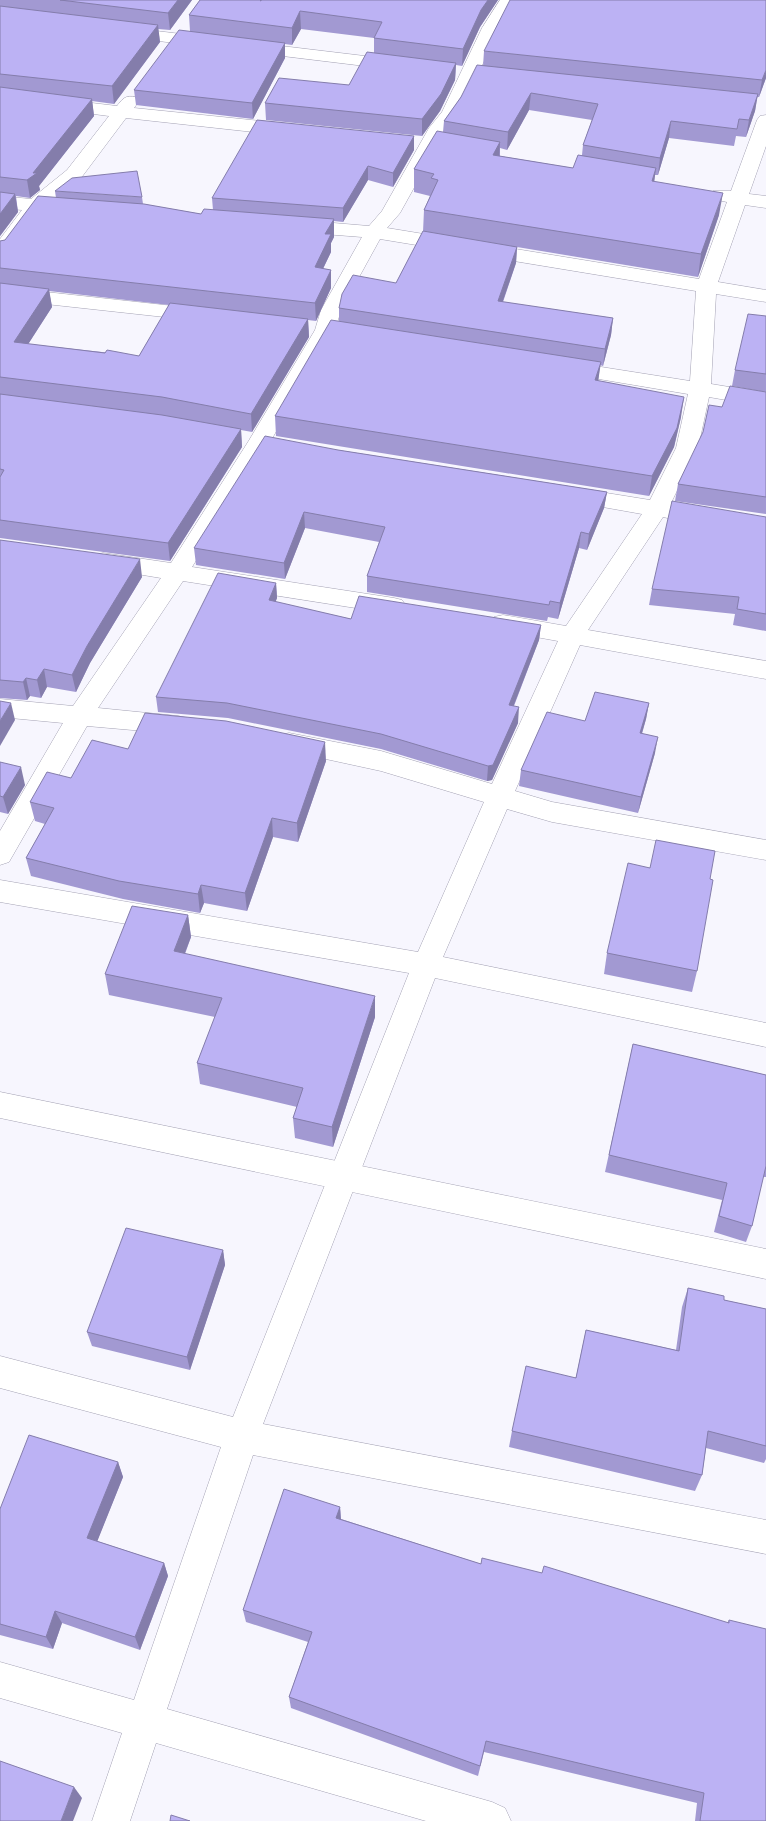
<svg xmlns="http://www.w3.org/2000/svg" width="766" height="1821" font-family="Commissioner,sans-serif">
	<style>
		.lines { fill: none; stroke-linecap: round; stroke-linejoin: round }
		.minor-casing { stroke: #a4a2b4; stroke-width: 1 }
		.tertiary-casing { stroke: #a4a2b4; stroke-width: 1 }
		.minor { fill: #fff; fill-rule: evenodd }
		.tertiary { fill: #fff; fill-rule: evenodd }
		.wall { fill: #a299d2; fill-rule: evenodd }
		.shaded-wall { fill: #847dab }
		.building { fill: #bcb2f4; stroke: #847dab }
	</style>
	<rect width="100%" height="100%" fill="#f7f6fe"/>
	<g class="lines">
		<defs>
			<g id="minor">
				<polygon points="500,0 516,0 500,28 459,113 446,130 400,213 387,228 699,279 727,202 713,199 710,195 713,191 731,191 757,120 760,116 766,115 766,146 749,194 766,196 766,208 745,205 718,282 766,290 766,302 716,294 711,384 766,393 766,407 709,397 698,448 671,503 680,506 683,511 680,516 672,519 663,517 588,630 766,661 766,679 580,645 515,791 552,802 766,840 766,860 552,822 507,809 443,957 766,1023 766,1047 435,978 263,1424 766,1520 766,1554 253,1455 167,1709 492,1802 505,1808 511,1821 426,1821 156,1743 130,1821 92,1821 122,1733 0,1698 0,1662 134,1700 221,1447 0,1388 0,1356 233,1417 409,973 0,902 0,880 418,952 484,802 381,771 289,751 280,749 276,742 280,735 289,733 381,751 492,784 558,641 503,631 494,629 491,623 494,617 503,615 566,626 642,514 569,501 561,499 558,494 561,489 569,487 650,500 676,448 688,394 563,373 556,372 552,367 556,362 563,361 690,381 696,291 380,239 341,310 335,330 270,442 192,567 394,598 402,600 406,606 402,612 394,614 183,581 98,708 178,716 187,718 191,725 187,732 178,734 87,726 9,862 0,865 0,831 63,723 0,717 0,699 73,706 161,578 95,567 91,561 95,555 103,553 171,563 248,442 315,330 321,310 362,237 298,232 291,230 288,226 291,222 298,220 369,226 382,211 429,128 442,112 482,28"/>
				<polygon points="123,27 398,60 404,61 407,65 404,69 398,70 117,36 114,32 117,28"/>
				<path d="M0 92 117 106C123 98 126 95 136 97L139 101 134 108 290 124 296 126 299 130 296 134 290 136 126 118 81 178 52 202 75 205 78 209 75 213 68 215 40 212 7 257 0 259V239L22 210 0 208V196L31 199 67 170 109 116 0 102Z"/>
				<polygon points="0,287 201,309 208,311 211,315 208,319 201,321 0,299"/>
			</g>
			<polygon id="tertiary" points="0,1092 766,1249 766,1279 0,1118"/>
		</defs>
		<use href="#minor" class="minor-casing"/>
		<use href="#tertiary" class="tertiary-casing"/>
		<use href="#minor" class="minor"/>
		<use href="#tertiary" class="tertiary"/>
	</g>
	<g class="wall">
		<polygon points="0,0 192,0 170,30 158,29 160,42 114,104 92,101 94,116 39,186 40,190 30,198 16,196 18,212 0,236"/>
		<polygon points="200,0 498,0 480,27 462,66 456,65 455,80 440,111 422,136 266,120 265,103 349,85 374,53 374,38 301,29 292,45 285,44 285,58 253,119 136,105 134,90 190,31 189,15"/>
		<path d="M484 51 766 78 759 97H757L755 111 746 137 736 136 734 146 669 138 658 175H655L654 182 719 215 698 277 517 247 516 263 503 302 613 318 611 335 603 366 600 365 598 381 681 417 674 447 649 496 276 436 275 416 339 321V308L396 283 423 232 424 210 430 196 414 192V169L443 132 444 121 483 66ZM529 110 592 120 583 145 582 155 573 168 500 156V148L507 150Z"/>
		<path d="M414 136V150L393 187 368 180 343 222 334 221V237L331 243V252L323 269 331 270V288L316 321 308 320 309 337 252 432 241 430 242 447 170 561 0 538V241L5 240 56 198 55 191 142 197 143 204 201 214 213 210 212 198ZM49 291 169 305 139 356 28 344 52 307Z"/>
		<polygon points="766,316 766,392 732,386 735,370"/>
		<polygon points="766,392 766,514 675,501 678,484 722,407"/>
		<polygon points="338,450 607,492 604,508 587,550 579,548 558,619 548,617 547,621 367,592 367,576 379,542 305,528 285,579 196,565 194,548"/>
		<polygon points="766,517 766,631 733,625 735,614 649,605 652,589"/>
		<polygon points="0,540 142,577 90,663 76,692 47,687 41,698 30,696 27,700 0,698"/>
		<polygon points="276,583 277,598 275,602 351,619 541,625 539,640 514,706 518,723 492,780 487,781 381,749 228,718 158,712 156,697"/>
		<polygon points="649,703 646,719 642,734 655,753 638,813 519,786 521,770 585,721"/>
		<polygon points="128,749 326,761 298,842 273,837 247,911 204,903 200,913 123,899 31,876 26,858 45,824 35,821 30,802 71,778"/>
		<polygon points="0,762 25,785 8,814 0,812"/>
		<polygon points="710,879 697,971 692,992 604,974 607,953"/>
		<polygon points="188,915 191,937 185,954 375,1017 333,1147 295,1138 293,1118 297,1107 200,1084 197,1063 215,1017 109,995 105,974"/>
		<polygon points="633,1044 766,1075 766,1177 763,1177 752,1226 746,1242 714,1232 722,1200 605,1172"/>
		<polygon points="223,1250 225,1265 190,1370 92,1346 87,1332"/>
		<polygon points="688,1288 724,1300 766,1309 766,1459 764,1463 706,1448 702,1475 695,1491 509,1447 512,1431 576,1377 586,1330 676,1350 682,1307"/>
		<polygon points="118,1462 123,1477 97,1541 164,1563 168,1576 140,1650 62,1623 53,1649 0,1635 0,1509"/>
		<polygon points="340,1507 341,1519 481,1564 727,1623 729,1620 766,1821 695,1821 697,1803 484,1752 478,1776 291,1708 289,1697 308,1642 246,1622 243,1610"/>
	</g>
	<g class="shaded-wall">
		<polygon points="178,0 192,0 170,30 168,13"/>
		<polygon points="488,0 498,0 480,27 462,66 463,49 481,10"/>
		<polygon points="300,11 301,29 292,45 292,28"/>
		<polygon points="158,25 160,42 114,104 112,86"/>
		<polygon points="285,43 285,58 253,119 252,103"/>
		<polygon points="456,63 455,80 440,111 422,136 422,119"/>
		<polygon points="766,70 766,78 759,97 762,80"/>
		<polygon points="531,93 529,110 507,150 508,132"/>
		<polygon points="758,94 755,111 746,137 749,120"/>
		<polygon points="92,99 94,116 39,186 40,190 30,198 27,180"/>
		<polygon points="671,121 669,138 658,175 660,158"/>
		<polygon points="414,136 414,150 393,187 393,173"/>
		<polygon points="500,142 499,164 493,155"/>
		<polygon points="368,166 368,180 343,222 343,208"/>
		<polygon points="656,168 653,190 652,181"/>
		<polygon points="723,193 719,215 698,277 701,254"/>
		<polygon points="15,194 18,212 0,236 0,214"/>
		<polygon points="334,219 334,237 331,243 331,252 315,285 315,267 325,234"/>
		<polygon points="517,247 516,263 497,318 498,301"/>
		<polygon points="331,270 331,288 316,321 315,303"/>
		<polygon points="49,289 52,307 18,360 14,342"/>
		<polygon points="613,318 611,335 603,366 605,349"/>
		<polygon points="308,319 309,337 252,432 251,414"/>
		<polygon points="601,362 598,382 595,380"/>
		<polygon points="684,397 681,417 674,447 649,496 652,476"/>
		<polygon points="241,429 242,447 170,561 168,543"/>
		<polygon points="607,492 604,508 587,550 589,534"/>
		<polygon points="304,512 305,528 285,579 284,563"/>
		<polygon points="581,532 579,548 558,619 560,603"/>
		<polygon points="140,559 142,577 90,663 76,692 72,675 87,646"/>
		<polygon points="276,583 277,598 270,616 269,600"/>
		<polygon points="541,625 539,640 508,720 509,705"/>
		<polygon points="44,669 47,687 41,698 37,680"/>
		<polygon points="26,678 30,696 27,700 23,682"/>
		<polygon points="11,703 15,720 0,746 0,721"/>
		<polygon points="649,703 646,719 637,749 640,733"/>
		<polygon points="519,707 518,723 492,780 487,781 488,766"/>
		<polygon points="658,737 655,753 638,813 641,797"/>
		<polygon points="325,742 326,761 298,842 297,823"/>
		<polygon points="21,767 25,785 8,814 3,797"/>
		<polygon points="272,818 273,837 247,911 245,893"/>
		<polygon points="201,885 204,903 200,913 198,894"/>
		<polygon points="188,915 191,937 177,973 174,951"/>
		<polygon points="375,996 375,1017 333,1147 332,1127"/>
		<polygon points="223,1250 225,1265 190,1370 187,1357"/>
		<polygon points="118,1462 123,1477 93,1552 87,1538"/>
		<polygon points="340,1507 341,1521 336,1518"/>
		<polygon points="164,1563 168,1576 140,1650 135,1637"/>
		<polygon points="55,1611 62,1623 53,1649 46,1637"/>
		<polygon points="74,1787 82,1798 73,1821 61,1821"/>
	</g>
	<g class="building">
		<polygon points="60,0 178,0 168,13"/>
		<polygon points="200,0 261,0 260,1 262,0 488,0 481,10 463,49 374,38 382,22 300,11 292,28 189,15"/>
		<polygon points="510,0 766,0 766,70 762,80 484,51"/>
		<polygon points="0,6 158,25 112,86 0,74"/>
		<polygon points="179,30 285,43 252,103 134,90"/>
		<polygon points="367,52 456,63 441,94 422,119 265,103 279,78 349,85"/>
		<polygon points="477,65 758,94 749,120 739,119 737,129 671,121 660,158 583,145 598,104 531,93 508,132 444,121 461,97"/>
		<polygon points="0,87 92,99 33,173 37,173 27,180 0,177"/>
		<polygon points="257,120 414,136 393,173 368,166 343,208 212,198"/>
		<polygon points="437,131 500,142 493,155 573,168 578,155 656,168 652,181 723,193 701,254 424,210 438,180 431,178 434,174 414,169"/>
		<polygon points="137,171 142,197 55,191 72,178"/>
		<polygon points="0,192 15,194 0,214"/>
		<polygon points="38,196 144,204 201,214 204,209 334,219 325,234 331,234 315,267 331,270 315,303 0,268 0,241 5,240"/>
		<polygon points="423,231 517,247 498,301 613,318 605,349 339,308 342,294 353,275 396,283"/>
		<polygon points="0,283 49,289 14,342 105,353 107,350 139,356 170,303 308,319 251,414 162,397 0,377"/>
		<polygon points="748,314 766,316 766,374 735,370"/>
		<polygon points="331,320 601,362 595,380 684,397 677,428 652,476 275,416"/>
		<polygon points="730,386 766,392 766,497 678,484 703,432 709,405 722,407"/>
		<polygon points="0,394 162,415 241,429 168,543 0,520 0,477 4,470 0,469"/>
		<polygon points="265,436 338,450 607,492 589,534 581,532 560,603 550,601 549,605 367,576 385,527 304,512 284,563 194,548"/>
		<polygon points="672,501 766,517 766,614 737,609 739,597 652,589"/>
		<polygon points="0,540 140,559 87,646 72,675 44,669 37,680 26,678 23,682 0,680"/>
		<polygon points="218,573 276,583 269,600 351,619 359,596 541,625 509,705 519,707 493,765 488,766 381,734 227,703 156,697"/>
		<polygon points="595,692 649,703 640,733 658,737 641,797 521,770 547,712 585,721"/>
		<polygon points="0,701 11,703 0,721"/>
		<polygon points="145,713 226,721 325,742 297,823 272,818 245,893 201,885 198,894 119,881 26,858 54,808 30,802 47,772 71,778 92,740 128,749"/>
		<polygon points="0,762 21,767 3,797 0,796"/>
		<polygon points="656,840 715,851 710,879 713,880 697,971 607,953 628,863 650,868"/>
		<polygon points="132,906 188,915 174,951 375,996 332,1127 293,1118 303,1088 197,1063 222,998 105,974"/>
		<polygon points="633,1044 766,1075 766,1166 752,1226 719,1216 727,1183 609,1155"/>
		<polygon points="126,1228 223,1250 187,1357 87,1332"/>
		<polygon points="688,1288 724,1296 724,1300 766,1309 766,1446 708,1431 702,1475 512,1431 526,1366 576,1378 586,1330 679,1351"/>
		<polygon points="29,1435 118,1462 87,1538 164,1563 135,1637 55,1611 46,1637 0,1624 0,1509"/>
		<polygon points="284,1489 340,1507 336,1518 481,1564 482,1558 542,1573 544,1566 729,1623 729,1620 766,1629 766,1821 700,1821 704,1793 486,1741 480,1766 289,1697 312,1632 243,1610"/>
		<polygon points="0,1761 74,1787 61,1821 0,1821"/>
		<polygon points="171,1815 190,1821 170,1821"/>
	</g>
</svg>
